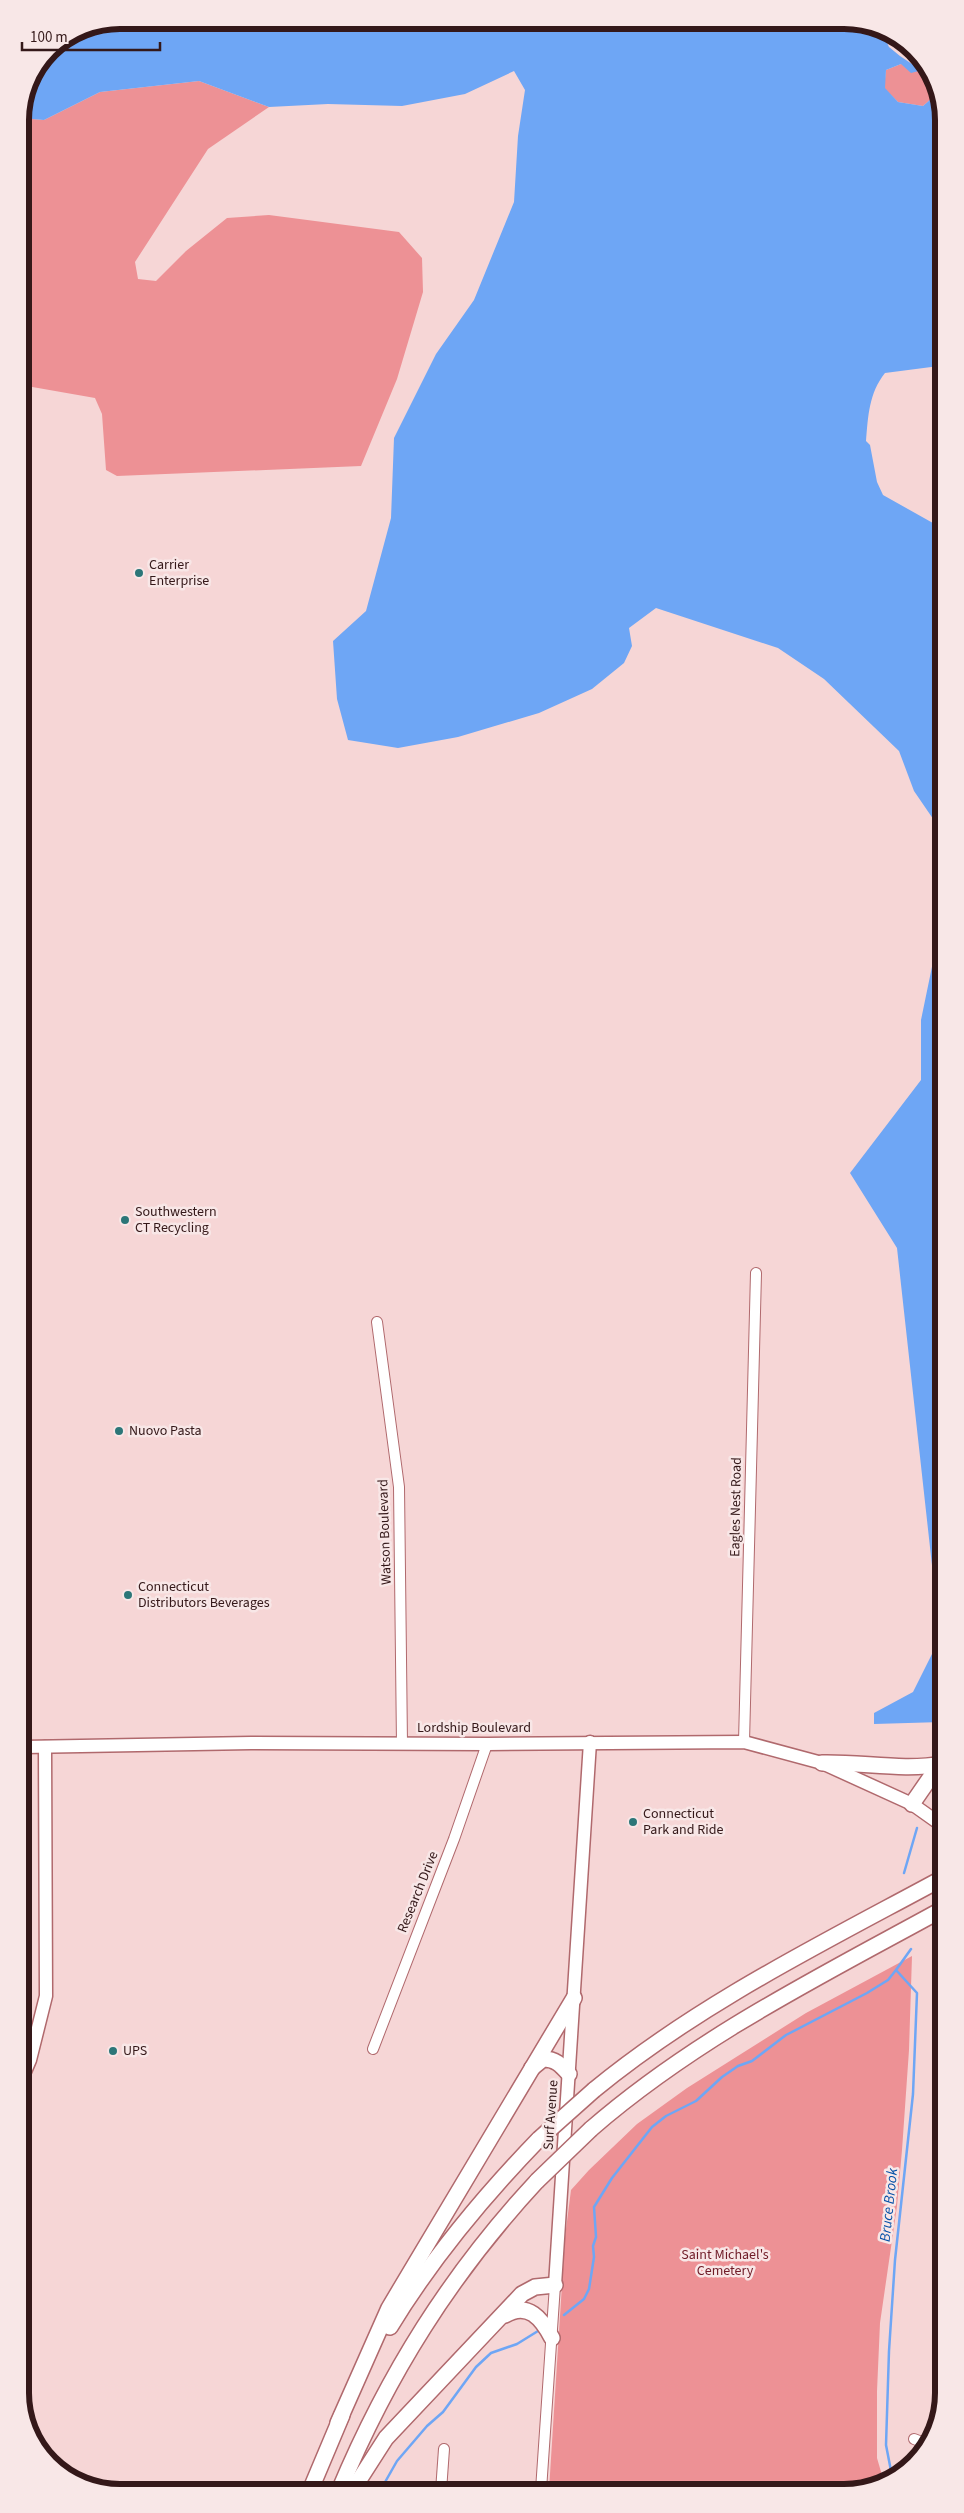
<svg xmlns="http://www.w3.org/2000/svg" width="964" height="2513" font-family="'Source Sans 3',sans-serif">
	<style>
		.green { fill: #ed9195 }
		.water { fill: #6ea6f5 }
		.pier { fill: #f6d6d6 }
		.lines { fill: none; stroke-linecap: round; stroke-linejoin: round }
		.stream { stroke: #6ea6f5; stroke-width: 2.5 }
		.minor-casing { stroke: #b0696d; stroke-width: 12 }
		.major-casing { stroke: #b0696d; stroke-width: 15 }
		.highway-casing { stroke: #b0696d; stroke-width: 18 }
		.minor { stroke: #fff; stroke-width: 10 }
		.major { stroke: #fff; stroke-width: 12 }
		.highway { stroke: #fff; stroke-width: 15 }
		.highway-bridge-casing { stroke: #b0696d; stroke-width: 18; stroke-linecap: butt }
		.highway-bridge { stroke: #fff; stroke-width: 15 }
		.poi-dot { fill: #2c7678; stroke: #f8e7e7; stroke-width: 2 }
		.labels { text-anchor: middle; dominant-baseline: central; stroke-width: 5; stroke-linejoin: round; paint-order: stroke }
		.poi-label { font-size: 14px; fill: #341819; stroke: #f8e7e7; text-anchor: start }
		.street-label { font-size: 14px; fill: #341819; stroke: #f8e7e7 }
		.park-label { font-size: 14px; fill: #6f1b27; stroke: #f8e7e7 }
		.water-label { font-size: 15px; font-style: italic; fill: #0550a7; stroke: #f8e7e7 }
		.rim { fill: none; stroke: #341819; stroke-width: 6 }
	</style>
	<rect width="100%" height="100%" fill="#f6d6d6"/>
	<g class="green">
		<polygon points="887,34 905,41 939,88 939,92 923,106 898,102 884,88 886,70 901,64 895,46"/>
		<polygon points="199,81 269,107 208,149 135,262 138,279 156,281 186,251 227,218 269,215 399,232 422,258 423,292 397,379 361,466 117,476 106,470 102,414 95,398 21,385 20,118 44,120 100,92"/>
		<polygon points="912,1956 909,2050 902,2150 897,2206 880,2323 877,2391 877,2458 884,2482 876,2488 549,2490 565,2237 571,2190 589,2170 637,2124 687,2088 806,2013"/>
	</g>
	<g class="water">
		<path d="M119 20H851L887 34 895 46 912 61 919 60 926 69 911 73 901 64 886 70 885 88 898 102 923 106 939 92V366L885 373C869 393 868 416 866 441L870 445 877 482 883 495 940 527V829L914 791 899 751 824 679 778 648 656 608 629 628 632 646 624 663 592 689 539 713 458 737 398 748 348 740 337 699 333 641 366 611 391 518 394 438 436 354 474 300 514 202 518 136 525 90 514 71 465 94 402 106 328 104 269 107 199 81 100 92 44 120 20 118C20 81 47 42 82 27 93 23 108 22 119 20Z"/>
		<polygon points="941,923 942,1722 874,1724 874,1713 913,1692 940,1638 897,1248 850,1173 921,1080 921,1020"/>
	</g>
	<polygon class="pier" points="882,32 891,35 901,49 913,58 917,57 921,63 912,64 900,56 889,47"/>
	<g class="lines">
		<g class="stream">
			<polyline points="904,1873 917,1828"/>
			<polyline points="564,2315 584,2299 589,2289 594,2257 593,2246 596,2237 594,2207 612,2178 652,2127 666,2116 696,2101 722,2077 738,2066 752,2061 786,2035 867,1993 888,1980 896,1970"/>
			<polyline points="892,2476 886,2445 889,2351 895,2260 913,2094 917,1993 896,1970 911,1949"/>
			<polyline points="380,2491 397,2461 427,2426 443,2412 476,2367 491,2353 517,2344 538,2331"/>
		</g>
		<defs>
			<g id="minor">
				<polyline points="377,1322 399,1487 402,1744"/>
				<polyline points="744,1742 756,1273"/>
				<polyline points="373,2049 454,1839 487,1744"/>
				<polyline points="914,2439 927,2444"/>
				<polyline points="541,2490 555,2285"/>
				<polyline points="441,2491 444,2449"/>
			</g>
			<g id="major">
				<polyline points="24,1747 251,1743 487,1744 744,1742 822,1763 912,1804 943,1826"/>
				<polyline points="24,2074 30,2060 46,1996 45,1747"/>
				<polyline points="555,2285 590,1742"/>
			</g>
			<g id="highway">
				<path d="M822 1763C863 1762 902 1771 943 1764"/>
				<polyline points="912,1804 930,1778 943,1767"/>
				<path d="M532 2068 543 2059C556 2059 561 2065 569 2074"/>
				<path d="M594 2090C700 2003 823 1943 943 1878"/>
				<path d="M591 2129C697 2037 821 1976 943 1909"/>
				<path d="M505 2315C528 2301 542 2319 552 2338"/>
				<path d="M390 2327C432 2258 483 2197 539 2139"/>
				<polyline points="338,2423 389,2308 574,1998"/>
				<polyline points="310,2491 342,2415"/>
				<path d="M339 2491C388 2374 450 2275 537 2181"/>
				<polyline points="352,2491 386,2438 522,2294 535,2287 555,2285"/>
			</g>
		</defs>
		<use href="#minor" class="minor-casing"/>
		<use href="#major" class="major-casing"/>
		<use href="#highway" class="highway-casing"/>
		<use href="#minor" class="minor"/>
		<use href="#major" class="major"/>
		<use href="#highway" class="highway"/>
		<defs>
			<g id="highway-bridge">
				<polyline points="539,2139 594,2090"/>
				<polyline points="537,2181 591,2129"/>
			</g>
		</defs>
		<use href="#highway-bridge" class="highway-bridge-casing"/>
		<use href="#highway-bridge" class="highway-bridge"/>
	</g>
	<g class="poi-dot">
		<circle cx="139" cy="573" r="5"/>
		<circle cx="125" cy="1220" r="5"/>
		<circle cx="119" cy="1431" r="5"/>
		<circle cx="128" cy="1595" r="5"/>
		<circle cx="633" cy="1822" r="5"/>
		<circle cx="113" cy="2051" r="5"/>
	</g>
	<g class="labels">
		<g class="poi-label">
			<text x="149" y="565">Carrier<tspan x="149" dy="16">Enterprise</tspan></text>
			<text x="135" y="1212">Southwestern<tspan x="135" dy="16">CT Recycling</tspan></text>
			<text x="129" y="1431">Nuovo Pasta</text>
			<text x="138" y="1587">Connecticut<tspan x="138" dy="16">Distributors Beverages</tspan></text>
			<text x="643" y="1814">Connecticut<tspan x="643" dy="16">Park and Ride</tspan></text>
			<text x="123" y="2051">UPS</text>
		</g>
		<g class="street-label">
			<text transform="translate(736 1507) rotate(-89)">Eagles Nest Road</text>
			<text transform="translate(385 1532) rotate(-92)">Watson Boulevard</text>
			<text x="474" y="1728">Lordship Boulevard</text>
			<text transform="translate(418 1892) rotate(-68)">Research Drive</text>
			<text transform="translate(551 2115) rotate(-86)">Surf Avenue</text>
		</g>
		<g class="park-label">
			<text x="725" y="2255">Saint Michael's<tspan x="725" dy="16">Cemetery</tspan></text>
		</g>
		<g class="water-label">
			<text transform="translate(889 2205) rotate(-84)">Bruce Brook</text>
		</g>
	</g>
	<path d="M0 0H964V2513H0ZM120 29H844A91 91 0 0 1 935 120V2393A91 91 0 0 1 844 2484H120A91 91 0 0 1 29 2393V120A91 91 0 0 1 120 29Z" fill="#f8e7e7" fill-rule="evenodd"/>
	<path class="rim" d="M120 29H844A91 91 0 0 1 935 120V2393A91 91 0 0 1 844 2484H120A91 91 0 0 1 29 2393V120A91 91 0 0 1 120 29Z"/>
	<path d="M22 42v8h138v-8" fill="none" stroke="#341819" stroke-width="2.5"/>
	<text x="30" y="42" font-size="15" fill="#341819" stroke="#f8e7e7" stroke-width="4" paint-order="stroke">100 m</text>
</svg>
